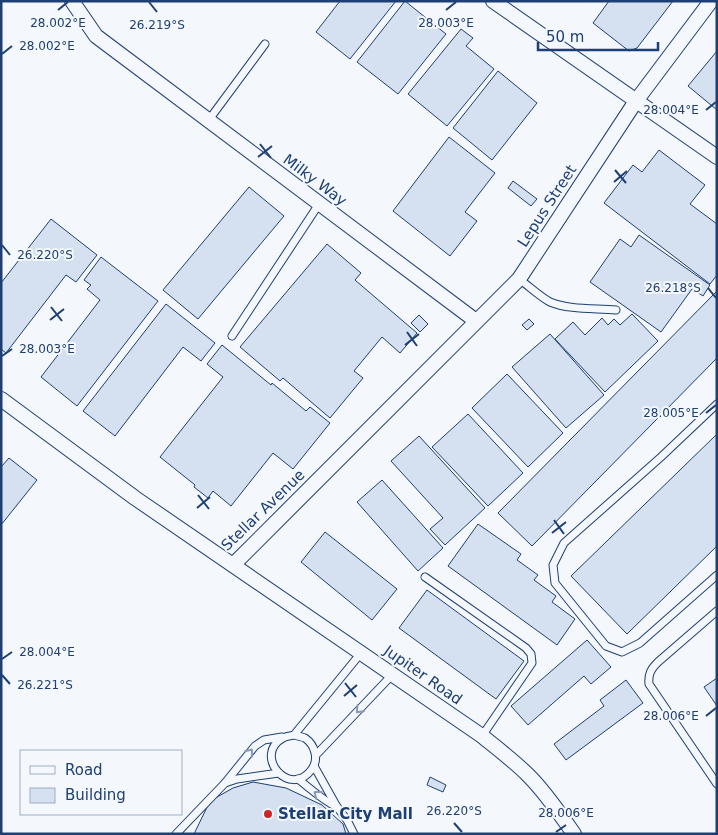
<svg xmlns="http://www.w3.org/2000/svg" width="718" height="835" font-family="'DejaVu Sans',sans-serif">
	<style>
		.building { fill: #d5e0f0; stroke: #1d3f73 }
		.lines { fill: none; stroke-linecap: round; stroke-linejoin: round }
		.lane-casing { stroke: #1d3f73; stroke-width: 9 }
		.street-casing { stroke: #1d3f73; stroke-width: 16 }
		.lane { stroke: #f4f7fb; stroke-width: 7 }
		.street { stroke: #f4f7fb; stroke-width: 14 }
		.oneway { stroke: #889bb7 }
		.ticks { fill: none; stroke: #1d3f73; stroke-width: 2 }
		.poi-dot { fill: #c62828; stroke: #f4f7fb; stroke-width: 2 }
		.labels { text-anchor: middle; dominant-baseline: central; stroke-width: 4; stroke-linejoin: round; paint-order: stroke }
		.street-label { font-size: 15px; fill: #1d3f73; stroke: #f4f7fb }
		.poi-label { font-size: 15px; font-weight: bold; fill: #1d3f73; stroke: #f4f7fb; text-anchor: start }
		.ticks-label { font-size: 12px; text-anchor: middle; fill: #1d3f73; stroke: #f4f7fb; stroke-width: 4; stroke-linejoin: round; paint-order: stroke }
	</style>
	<rect width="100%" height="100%" fill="#f4f7fb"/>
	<g class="building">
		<polygon points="340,1 396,1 350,59 316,32"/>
		<polygon points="405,1 446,34 398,94 357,62"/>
		<polygon points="609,1 673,1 637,48 629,51 593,23"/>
		<polygon points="461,29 473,38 466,46 494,69 447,126 408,94"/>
		<polygon points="717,51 717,110 688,86"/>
		<polygon points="498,71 537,103 492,160 453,128"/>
		<polygon points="449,137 495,173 465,212 477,221 450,256 393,211"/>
		<polygon points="659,150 705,185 690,204 717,224 717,275 710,284 604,203 633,165 642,172"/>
		<polygon points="513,181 537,199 531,206 508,188"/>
		<polygon points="249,187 284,216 198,319 163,290"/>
		<polygon points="51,219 97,255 76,282 66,275 6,353 1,349 1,283"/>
		<polygon points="639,235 710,285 703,296 692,289 661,332 590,282 620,239 631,247"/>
		<polygon points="327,244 361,273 355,280 417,333 400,353 382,337 354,371 363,378 330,418 283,378 280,381 240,347"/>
		<polygon points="101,257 158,301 77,406 41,377 100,300 87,289 91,285 84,280"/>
		<polygon points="717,291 717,358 532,546 498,513"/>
		<polygon points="166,304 215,343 201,361 183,347 115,436 83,411"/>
		<polygon points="632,314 658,341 605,392 555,339 573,322 585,335 602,318 608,325 614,319 620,325"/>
		<polygon points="419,315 428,324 420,332 411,323"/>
		<polygon points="529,319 534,324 527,330 522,325"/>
		<polygon points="550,334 604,395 566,428 512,367"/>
		<polygon points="222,345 271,385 272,383 306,411 310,407 330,423 293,469 273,453 231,506 213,491 208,498 194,487 195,485 160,457 223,377 207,364"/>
		<polygon points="507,374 563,433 528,467 472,408"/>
		<polygon points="468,414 523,473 488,506 432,447"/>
		<polygon points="716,435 717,436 717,546 627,634 571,576"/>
		<polygon points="419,436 485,508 445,545 430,529 443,518 391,461"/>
		<polygon points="9,458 37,480 1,525 1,467"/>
		<polygon points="382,480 443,548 418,571 357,502"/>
		<polygon points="478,524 521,554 517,560 538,575 534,580 556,596 552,602 575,619 557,645 448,566"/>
		<polygon points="325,532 397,589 372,620 301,562"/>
		<polygon points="427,590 524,661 496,699 399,628"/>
		<polygon points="587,640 611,667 591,684 584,676 528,725 511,706"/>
		<polygon points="717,678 717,706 704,687"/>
		<polygon points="626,680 643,703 566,760 554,744 604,706 600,700"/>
		<polygon points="430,777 446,785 443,792 427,785"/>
		<polygon points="253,782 286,788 322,805 343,824 346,834 194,834 210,801 233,788"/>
	</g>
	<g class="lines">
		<defs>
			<g id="lane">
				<polyline points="208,121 265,44"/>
				<path d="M519 279C529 286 539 296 550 302 569 310 596 308 616 310"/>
				<polyline points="232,336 319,204"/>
				<polyline points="717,404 661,457 564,543 553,565 555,583 606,646 622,652 640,643 717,575"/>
				<polyline points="425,577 526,648 531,654 532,663 482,736"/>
				<path d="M717 611 658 662C651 669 648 674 649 684L717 784"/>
				<path d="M294 735C298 736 302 737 305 738 315 745 319 759 312 769 290 800 252 755 283 738 286 736 291 736 294 735L361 653"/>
				<polyline points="316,755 393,674"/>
				<polyline points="314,766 337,807 347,820 354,834"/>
				<path d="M298 779C311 789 322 800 337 807"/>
				<polyline points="225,783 237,779 279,773"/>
				<polyline points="176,834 225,783 255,746 264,740 282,737"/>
			</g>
			<g id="street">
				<polyline points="72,1 96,36 476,321"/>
				<polyline points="493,1 717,157"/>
				<path d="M1 399 135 498 482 736C498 749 514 761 529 776 546 793 560 814 574 834"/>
				<polyline points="233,565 519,279 636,101 711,1"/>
			</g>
		</defs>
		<use href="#lane" class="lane-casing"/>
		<use href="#street" class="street-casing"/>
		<use href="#lane" class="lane"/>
		<use href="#street" class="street"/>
	</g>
	<defs><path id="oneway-chevron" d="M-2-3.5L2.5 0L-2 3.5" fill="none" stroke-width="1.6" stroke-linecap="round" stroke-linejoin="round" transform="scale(1.25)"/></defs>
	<g class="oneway">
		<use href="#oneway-chevron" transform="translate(359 710) rotate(133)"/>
		<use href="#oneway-chevron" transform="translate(250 752) rotate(-51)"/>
		<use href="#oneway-chevron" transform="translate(317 794) rotate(-143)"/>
	</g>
	<path class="ticks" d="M149 2 157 12M58 10 68 2M446 10 456 2M2 54 12 46M706 110 716 102M260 144 271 158M258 157 272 146M615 170 626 183M614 182 627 171M2 245 10 255M708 288 716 298M51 307 62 321M50 320 64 309M407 332 417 346M405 345 419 334M2 356 12 349M706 413 716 405M198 495 209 509M197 508 210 497M554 520 564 534M552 533 566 522M2 659 12 652M2 675 10 684M345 683 356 697M344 696 357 685M706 716 716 708M454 823 462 832M556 832 566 825"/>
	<circle class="poi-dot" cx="268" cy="814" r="5"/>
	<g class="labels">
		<g class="street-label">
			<text transform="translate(315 180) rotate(37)">Milky Way</text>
			<text transform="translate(547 206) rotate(-57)">Lepus Street</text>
			<text transform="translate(263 510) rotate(-44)">Stellar Avenue</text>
			<text transform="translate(423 675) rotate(35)">Jupiter Road</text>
		</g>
		<g class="poi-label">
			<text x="278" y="814">Stellar City Mall</text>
		</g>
	</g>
	<g class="ticks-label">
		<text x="58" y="27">28.002°E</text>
		<text x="446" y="27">28.003°E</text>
		<text x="157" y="29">26.219°S</text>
		<text x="47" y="50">28.002°E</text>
		<text x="671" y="114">28.004°E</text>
		<text x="45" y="259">26.220°S</text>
		<text x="673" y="292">26.218°S</text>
		<text x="47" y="353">28.003°E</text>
		<text x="671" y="417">28.005°E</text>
		<text x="47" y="656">28.004°E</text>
		<text x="45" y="689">26.221°S</text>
		<text x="671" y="720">28.006°E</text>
		<text x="454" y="815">26.220°S</text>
		<text x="566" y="817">28.006°E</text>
	</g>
	<rect width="718" height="835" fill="none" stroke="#1d3f73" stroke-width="5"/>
	<rect x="20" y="750" width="162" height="65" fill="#f4f7fb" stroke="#9eadc5"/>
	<rect x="30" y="766" width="25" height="8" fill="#f4f7fb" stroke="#9eadc5"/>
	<text x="65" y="775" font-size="15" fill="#1d3f73">Road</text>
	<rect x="30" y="788" width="25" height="15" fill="#d5e0f0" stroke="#9eadc5"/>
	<text x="65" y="800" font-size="15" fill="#1d3f73">Building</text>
	<path d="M538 42v8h120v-8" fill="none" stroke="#1d3f73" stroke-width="2.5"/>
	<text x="546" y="42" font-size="15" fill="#1d3f73" stroke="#f4f7fb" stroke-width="4" paint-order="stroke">50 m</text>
</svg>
